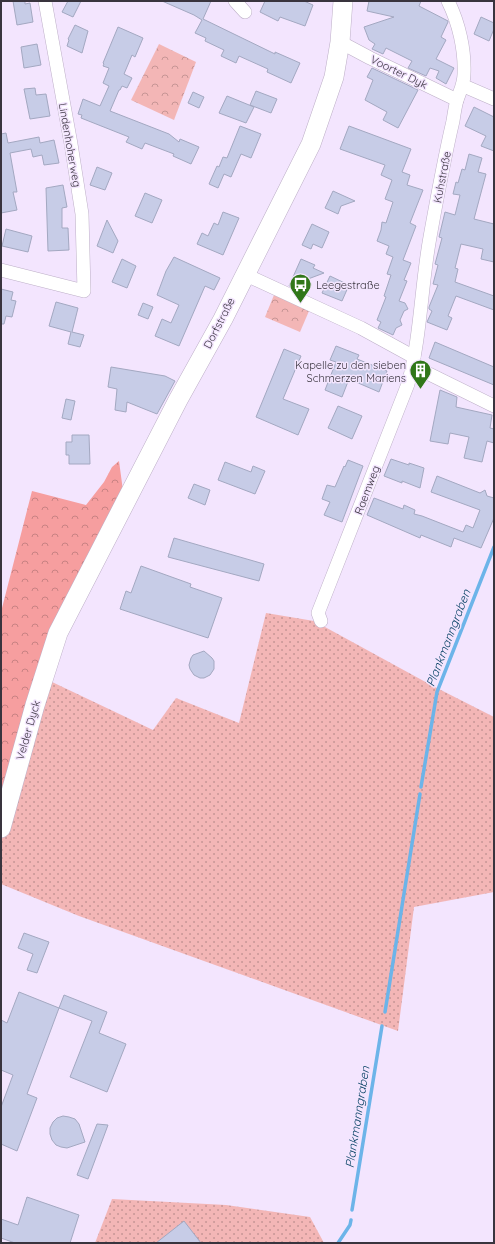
<svg xmlns="http://www.w3.org/2000/svg" width="495" height="1244" font-family="Quicksand,sans-serif">
	<style>
		.grass { fill: url(#grass-dots) }
		.forest { fill: url(#forest-crowns) }
		.park { fill: url(#park-crowns) }
		.lines { fill: none; stroke-linecap: round; stroke-linejoin: round }
		.stream { stroke: #6cb4e9; stroke-width: 3.5 }
		.building { fill: #c7cce7; stroke: #a3a8c1 }
		.minor-casing { stroke: #bdafc7; stroke-width: 14 }
		.secondary-casing { stroke: #bdafc7; stroke-width: 20 }
		.minor { stroke: #fff; stroke-width: 13 }
		.secondary { stroke: #fff; stroke-width: 19 }
		.labels { text-anchor: middle; dominant-baseline: central; stroke-width: 3; stroke-linejoin: round; paint-order: stroke }
		.street-label { font-size: 11px; fill: #39343e; stroke: #f3e5fe }
		.poi-label { font-size: 11px; fill: #39343e; stroke: #f3e5fe; text-anchor: start }
		.water-label { font-size: 12px; font-style: italic; fill: #064164; stroke: #f3e5fe }
	</style>
	<defs>
		<pattern id="grass-dots" width="8" height="8" patternUnits="userSpaceOnUse"><rect width="8" height="8" fill="#f3b6b6"/><path d="M2 2h.1M6 6h.1" fill="none" stroke="#c69595" stroke-width="1.8" stroke-linecap="round"/></pattern>
		<pattern id="forest-crowns" width="20" height="18" patternUnits="userSpaceOnUse"><rect width="20" height="18" fill="#f69e9f"/><path d="M2 6a3 3 0 1 1 6 0M12 15a3 3 0 1 1 6 0" fill="none" stroke="#c88283"/></pattern>
		<pattern id="park-crowns" width="20" height="18" patternUnits="userSpaceOnUse"><rect width="20" height="18" fill="#f3b6b6"/><path d="M2 6a3 3 0 1 1 6 0M12 15a3 3 0 1 1 6 0" fill="none" stroke="#c69595"/></pattern>
	</defs>
	<rect width="100%" height="100%" fill="#f3e5fe"/>
	<g class="grass">
		<polygon points="266,613 314,621 431,685 494,717 494,892 414,907 398,1031 79,916 1,884 1,837 37,707 50,681 153,730 176,698 239,723"/>
		<polygon points="112,1199 226,1205 310,1217 324,1243 95,1243"/>
	</g>
	<polygon class="forest" points="119,461 126,513 88,585 37,707 1,837 1,612 32,491 86,505 104,482 112,467"/>
	<g class="park">
		<polygon points="159,44 196,62 174,120 131,100"/>
		<polygon points="274,295 309,311 300,332 265,317"/>
	</g>
	<g class="lines">
		<g class="stream">
			<polyline points="421,787 437,692 494,547"/>
			<polyline points="385,1012 420,794"/>
			<polyline points="352,1210 382,1026"/>
			<polyline points="338,1243 350,1225 351,1220"/>
		</g>
	</g>
	<g class="building">
		<polygon points="13,1 25,1 25,4 30,3 33,22 17,25"/>
		<polygon points="68,1 81,1 73,17 62,12"/>
		<polygon points="162,1 211,1 203,19 275,54 275,52 300,63 291,83 267,72 268,69 239,56 236,63 221,56 224,50 205,41 206,38 195,33 202,20 194,15"/>
		<polygon points="265,1 304,1 313,5 305,26 280,17 278,21 260,12"/>
		<polygon points="369,1 421,1 419,6 448,21 448,22 441,37 446,40 436,59 454,68 446,84 436,78 439,71 430,68 426,76 408,68 412,61 386,48 383,54 372,49 375,44 369,40 364,27 394,17 367,11"/>
		<polygon points="481,17 494,23 494,29 489,41 474,34"/>
		<polygon points="75,25 88,31 82,53 67,46 69,40 68,39"/>
		<polygon points="118,27 143,38 135,57 132,55 124,74 132,78 127,88 122,86 120,90 119,90 110,111 169,134 179,142 180,139 199,147 191,164 173,156 174,154 145,143 142,149 126,142 129,137 81,118 82,115 78,114 83,99 100,106 109,86 103,83 109,68 103,66 104,64 103,63"/>
		<polygon points="37,44 41,65 24,68 21,47"/>
		<polygon points="372,68 418,90 398,128 383,120 387,112 365,100 373,80 367,77"/>
		<polygon points="35,88 36,95 46,94 50,116 30,119 24,89"/>
		<polygon points="256,91 277,99 271,113 250,105"/>
		<polygon points="193,92 204,97 199,108 188,103"/>
		<polygon points="227,96 254,107 246,123 219,113"/>
		<polygon points="474,107 494,117 494,151 481,146 486,136 465,126"/>
		<polygon points="240,126 261,134 251,158 241,154 231,177 224,174 218,188 209,184 217,166 219,167 223,157 227,158"/>
		<polygon points="349,126 411,149 402,172 410,175 407,185 423,190 410,223 416,226 403,260 411,263 404,280 407,281 399,301 405,303 408,309 404,311 400,320 402,325 396,328 393,335 378,328 381,322 377,320 386,297 384,296 391,275 387,274 393,257 386,254 389,246 377,241 381,230 382,222 386,223 393,202 385,199 392,180 381,175 385,165 340,149"/>
		<polygon points="6,133 8,143 39,137 40,143 54,140 59,163 44,165 42,155 33,157 31,149 10,153 17,192 13,192 17,210 1,213 1,134"/>
		<polygon points="469,154 482,158 478,172 486,174 474,219 494,224 494,262 481,259 483,249 461,244 455,268 458,269 455,282 494,296 494,310 456,296 448,316 452,318 447,330 427,322 432,311 429,309 429,307 438,285 433,284 438,265 435,264 442,238 439,237 445,212 455,215 460,195 453,194 456,182 458,183 462,169 465,170"/>
		<polygon points="97,167 112,173 105,190 90,185"/>
		<polygon points="63,185 67,207 62,208 62,228 68,228 69,250 48,251 46,188"/>
		<polygon points="333,191 355,201 341,206 338,214 325,208"/>
		<polygon points="145,193 162,200 152,223 135,216"/>
		<polygon points="223,212 239,218 223,255 197,244 202,233 208,236 214,223 218,225"/>
		<polygon points="107,220 118,241 113,253 97,246"/>
		<polygon points="312,224 329,232 322,248 313,244 311,249 302,245"/>
		<polygon points="6,229 32,236 28,252 2,246"/>
		<polygon points="174,257 220,278 214,290 205,286 179,346 155,336 162,319 171,323 179,305 157,295 166,271"/>
		<polygon points="122,259 136,266 127,288 112,282"/>
		<polygon points="301,259 315,265 313,268 324,273 308,279 306,285 302,284 299,291 289,286"/>
		<polygon points="330,276 349,285 342,301 322,293"/>
		<polygon points="1,289 13,292 11,300 16,301 12,317 6,316 4,324 1,324"/>
		<polygon points="56,302 78,308 72,332 84,335 80,347 68,344 71,332 49,326"/>
		<polygon points="143,303 153,307 148,319 138,315"/>
		<polygon points="435,342 494,367 494,385 429,358"/>
		<polygon points="336,346 359,355 357,359 387,371 379,392 349,379 342,397 325,390 336,362 330,360"/>
		<polygon points="284,349 301,356 283,399 309,409 298,435 256,417"/>
		<polygon points="111,367 165,376 175,381 157,414 127,402 126,412 115,410 117,389 108,387"/>
		<polygon points="440,390 457,397 456,407 492,415 490,428 494,429 494,443 487,441 482,462 464,458 469,437 450,433 448,444 430,441"/>
		<polygon points="66,399 75,401 71,420 62,418"/>
		<polygon points="338,406 362,416 352,439 328,428"/>
		<polygon points="72,435 89,435 90,464 69,464 69,455 66,455 66,442 72,442"/>
		<polygon points="391,459 409,465 409,463 424,468 420,488 402,481 402,483 384,476"/>
		<polygon points="348,460 363,466 342,522 324,515 330,502 322,499 327,485 335,487 344,466 345,467"/>
		<polygon points="225,462 251,472 253,466 265,471 255,494 218,480"/>
		<polygon points="437,476 480,493 485,490 487,496 494,498 494,518 481,548 454,538 451,547 421,535 420,538 367,515 374,498 403,509 404,505 415,510 414,514 422,516 463,532 466,525 473,528 480,510 431,492"/>
		<polygon points="194,484 210,490 205,505 188,498"/>
		<polygon points="174,538 264,564 259,581 168,557"/>
		<polygon points="141,566 191,584 190,587 222,598 208,638 120,609 126,591 131,593"/>
		<polygon points="204,651 212,658 214,661 214,669 210,675 204,678 200,678 194,675 190,669 189,665 191,658 193,655"/>
		<polygon points="24,933 49,942 37,973 27,970 33,954 18,948"/>
		<polygon points="19,992 59,1008 64,995 107,1012 99,1033 126,1044 107,1092 70,1077 92,1021 59,1008 27,1094 37,1098 17,1151 1,1144 1,1107 13,1075 1,1070 1,1020 7,1023"/>
		<polygon points="63,1116 69,1117 75,1119 79,1124 85,1142 67,1148 61,1147 56,1145 52,1140 50,1134 50,1128 53,1122 57,1118"/>
		<polygon points="97,1124 108,1125 88,1179 77,1175"/>
		<polygon points="27,1197 79,1215 70,1243 15,1243 1,1238 1,1219 18,1225"/>
		<polygon points="184,1221 201,1243 156,1243"/>
	</g>
	<g class="lines">
		<defs>
			<g id="minor">
				<polyline points="235,1 245,12"/>
				<polyline points="340,42 370,58 457,100"/>
				<polyline points="464,86 494,99"/>
				<polyline points="1,270 84,291 82,214 71,144 45,1"/>
				<polyline points="244,274 361,328 414,357"/>
				<polyline points="413,366 494,406"/>
				<path d="M321 621 318 613 408 384C421 336 421 286 430 237 437 198 444 159 453 121 454 114 455 107 457 100 460 91 464 84 464 74 465 50 459 23 448 1"/>
			</g>
			<polyline id="secondary" points="1,828 35,705 58,633 178,400 223,319 311,144 334,77 340,42 343,1"/>
		</defs>
		<use href="#minor" class="minor-casing"/>
		<use href="#secondary" class="secondary-casing"/>
		<use href="#minor" class="minor"/>
		<use href="#secondary" class="secondary"/>
	</g>
	<defs>
		<symbol id="bus-pin" viewBox="-11 -11 22 30"><path d="M0 17L-7.5 6A9.5 9.5 0 1 1 7.5 6Z" fill="#307719" stroke="#f3e5fe"/><path d="M-5-6H5V4H4V6H2V4H-2V6H-4V4H-5ZM-3.5-4V0h7V-4ZM-3.5 1.2v1.5H-2V1.2ZM2 1.2v1.5H3.5V1.2Z" fill="#fff"/></symbol>
		<symbol id="building-pin" viewBox="-11 -11 22 30"><path d="M0 17L-7.5 6A9.5 9.5 0 1 1 7.5 6Z" fill="#307719" stroke="#f3e5fe"/><path d="M-4-6H4V6H1V3H-1V6H-4ZM-2.5-4.3h1.7v1.8h-1.7ZM.8-4.3h1.7v1.8H.8ZM-2.5-1h1.7V.8h-1.7ZM.8-1h1.7V.8H.8Z" fill="#fff"/></symbol>
	</defs>
	<g fill-rule="evenodd">
		<use href="#bus-pin" x="288" y="272" width="25" height="34"/>
		<use href="#building-pin" x="408" y="358" width="25" height="34"/>
	</g>
	<g class="labels">
		<g class="street-label">
			<text transform="translate(399 72) rotate(26)">Voorter Dyk</text>
			<text transform="translate(70 145) rotate(80)">Lindenhoherweg</text>
			<text transform="translate(442 177) rotate(-79)">Kuhstraße</text>
			<text transform="translate(219 323) rotate(-63)">Dorfstraße</text>
			<text transform="translate(367 490) rotate(-69)">Raemweg</text>
			<text transform="translate(28 730) rotate(-74)">Velder Dyck</text>
		</g>
		<g class="poi-label">
			<text x="316" y="285">Leegestraße</text>
			<text x="406" y="365" text-anchor="end">Kapelle zu den sieben<tspan x="406" dy="13">Schmerzen Mariens</tspan></text>
		</g>
		<g class="water-label">
			<text transform="translate(448 638) rotate(-69)">Plankmanngraben</text>
			<text transform="translate(357 1117) rotate(-81)">Plankmanngraben</text>
		</g>
	</g>
	<rect width="495" height="1244" fill="none" stroke="#39343e" stroke-width="4"/>
</svg>
